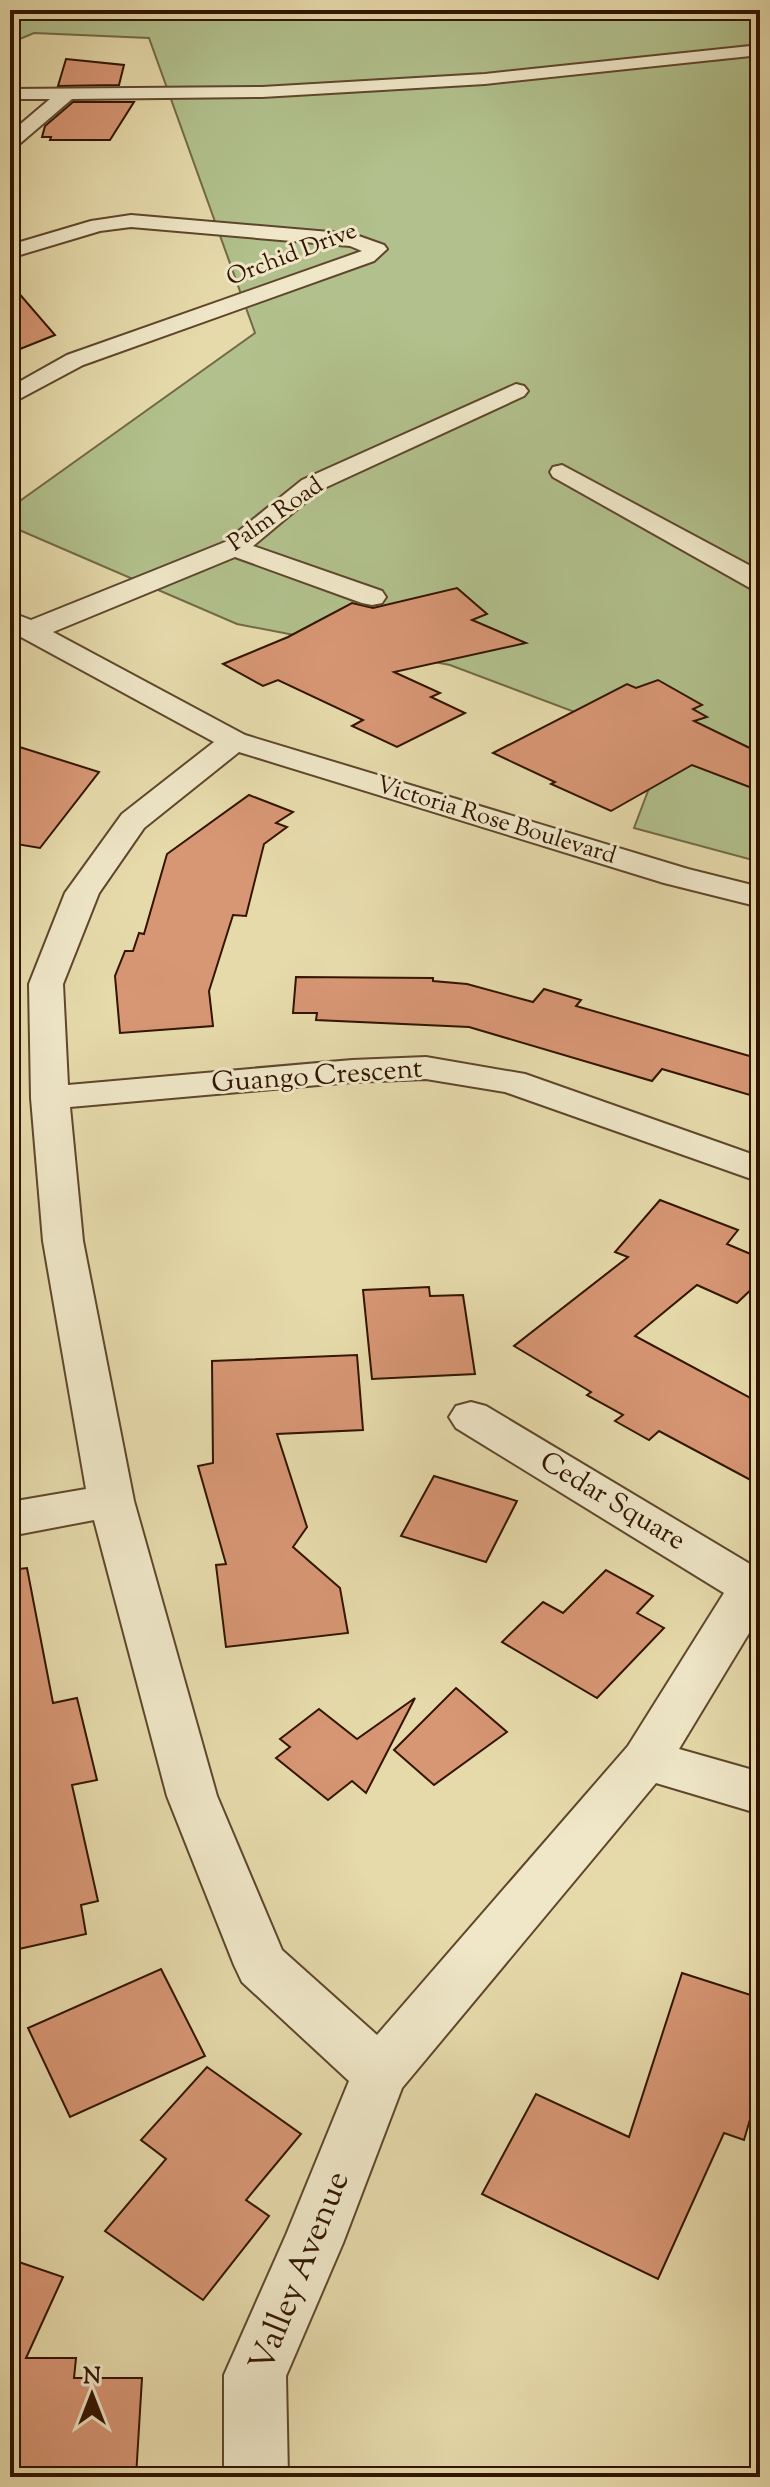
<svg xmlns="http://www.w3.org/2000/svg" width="770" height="2487" font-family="'Sorts Mill Goudy',serif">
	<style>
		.green { fill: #b1c08c; stroke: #726a46; stroke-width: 2 }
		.building { fill: #d79674; stroke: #321400; stroke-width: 2 }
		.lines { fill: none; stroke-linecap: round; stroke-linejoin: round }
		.street-casing { stroke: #5f462b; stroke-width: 4 }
		.street { fill: #efe7c8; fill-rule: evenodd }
		.labels { text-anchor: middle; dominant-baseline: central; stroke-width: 6; stroke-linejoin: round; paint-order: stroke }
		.far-street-label { font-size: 24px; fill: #321400; stroke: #efe7c8 }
		.street-label { font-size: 28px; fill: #321400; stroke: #efe7c8 }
		.near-street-label { font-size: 34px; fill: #321400; stroke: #efe7c8 }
	</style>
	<rect width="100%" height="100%" fill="#e6daab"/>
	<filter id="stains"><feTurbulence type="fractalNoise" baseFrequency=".0025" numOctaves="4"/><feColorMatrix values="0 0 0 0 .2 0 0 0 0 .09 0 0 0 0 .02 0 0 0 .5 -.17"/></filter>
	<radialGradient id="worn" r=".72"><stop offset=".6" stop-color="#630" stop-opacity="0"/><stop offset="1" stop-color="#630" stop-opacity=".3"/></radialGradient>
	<polygon class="green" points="10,10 760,10 760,862 634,828 665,746 450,665 237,624 10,526 10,508 255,333 149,38 34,33 10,43"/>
	<g class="building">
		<polygon points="66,59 124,65 119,85 58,86"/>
		<polygon points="73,102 134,102 110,140 50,140 51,137 42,137 45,126"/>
		<polygon points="10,283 55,335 10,353"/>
		<polygon points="457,588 487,614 472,620 526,643 394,672 440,693 431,697 465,713 397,747 352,726 363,720 278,680 263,686 223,664 288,637 352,603 373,608"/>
		<polygon points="658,680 702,705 693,709 707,717 694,721 760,753 760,791 692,765 611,811 551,784 555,782 493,753 627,684 636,688"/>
		<polygon points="10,744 99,772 40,848 10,843"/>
		<polygon points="249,795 293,812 276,823 287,827 264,844 246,916 233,915 209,991 213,1026 120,1033 115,976 125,951 133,951 139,933 144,934 167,854"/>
		<polygon points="296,977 433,978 433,981 467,984 533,1002 544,989 581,1000 576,1006 760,1059 760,1098 662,1069 652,1081 469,1027 316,1020 317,1013 293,1013"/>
		<polygon points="660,1200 738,1230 727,1244 760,1258 760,1281 737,1303 697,1285 635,1336 760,1403 760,1485 659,1431 649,1440 615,1421 623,1415 587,1395 591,1392 514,1346 628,1257 615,1252"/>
		<polygon points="429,1287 430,1296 463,1295 475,1374 372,1379 363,1290"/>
		<polygon points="357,1355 363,1430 277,1434 307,1527 293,1547 340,1588 348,1633 226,1647 216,1565 226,1564 198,1466 213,1463 212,1361"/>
		<polygon points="434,1476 517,1501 486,1562 401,1536"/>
		<polygon points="27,1568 53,1703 77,1698 97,1780 72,1785 98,1901 81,1905 86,1934 10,1951 10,1570"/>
		<polygon points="606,1570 653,1596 637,1613 664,1628 597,1698 502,1642 543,1602 563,1613"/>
		<polygon points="456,1688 507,1732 434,1785 394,1750"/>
		<polygon points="415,1698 366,1793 352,1781 328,1800 276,1758 290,1747 280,1739 319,1709 357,1739"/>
		<polygon points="161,1969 205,2056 70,2117 28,2028"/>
		<polygon points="682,1973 760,1998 760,2085 744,2140 724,2133 658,2279 482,2194 536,2094 629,2137"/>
		<polygon points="207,2067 301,2134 246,2200 269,2216 203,2300 105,2231 166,2159 141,2140"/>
		<polygon points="10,2259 63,2277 26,2358 76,2358 74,2378 142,2378 136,2477 10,2477"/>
	</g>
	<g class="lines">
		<defs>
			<g id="street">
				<polygon points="760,45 760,55 485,84 262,97 72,99 17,146 10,148 10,133 50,99 10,99 10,89 262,87 485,74"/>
				<polygon points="131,215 353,234 384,245 387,249 374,261 83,365 10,404 10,387 67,355 362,251 350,246 131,227 100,231 10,258 10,245 91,221"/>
				<polygon points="516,384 524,386 528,391 524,396 320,490 253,546 382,591 386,597 382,603 372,605 362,603 235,557 53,632 245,735 688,869 760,887 760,907 664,883 239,752 144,828 99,893 63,984 68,1085 352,1060 426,1057 525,1074 760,1157 760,1182 505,1092 426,1079 352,1082 70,1107 83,1241 134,1501 217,1796 282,1950 377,2035 628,1746 724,1593 456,1428 449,1417 456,1406 471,1402 486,1406 755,1567 760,1566 760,1615 679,1749 760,1772 760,1814 656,1783 402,2088 343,2243 286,2376 288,2477 224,2477 224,2375 286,2235 349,2081 242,1982 234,1965 167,1796 94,1520 10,1536 10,1502 86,1489 43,1241 31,1098 29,984 65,893 122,814 214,742 10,631 10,612 31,620 225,542 302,480"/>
				<polygon points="562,465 760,571 760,590 750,588 553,477 550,472 553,467"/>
			</g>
		</defs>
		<use href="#street" class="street-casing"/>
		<use href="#street" class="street"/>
	</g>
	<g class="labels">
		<g class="far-street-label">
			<text transform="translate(292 255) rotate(-21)">Orchid Drive</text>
			<text transform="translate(276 515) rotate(-35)">Palm Road</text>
			<text transform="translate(496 821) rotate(17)">Victoria Rose Boulevard</text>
		</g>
		<g class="street-label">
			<text transform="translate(317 1077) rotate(-4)">Guango Crescent</text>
			<text transform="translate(612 1502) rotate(31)">Cedar Square</text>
		</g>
		<g class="near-street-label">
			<text transform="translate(301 2272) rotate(-68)">Valley Avenue</text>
		</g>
	</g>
	<rect width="770" height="2487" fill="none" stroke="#e6daab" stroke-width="40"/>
	<rect x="12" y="12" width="746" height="2463" fill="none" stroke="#321400" stroke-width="4"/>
	<rect x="20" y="20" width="730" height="2447" fill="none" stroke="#321400" stroke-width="2"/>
	<g transform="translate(92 2395)" stroke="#efe7c8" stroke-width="6" paint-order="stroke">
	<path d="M0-6L14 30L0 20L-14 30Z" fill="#321400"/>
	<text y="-12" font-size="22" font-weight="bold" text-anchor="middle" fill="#321400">N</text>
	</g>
	<rect width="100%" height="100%" filter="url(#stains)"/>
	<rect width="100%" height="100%" fill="url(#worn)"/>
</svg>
